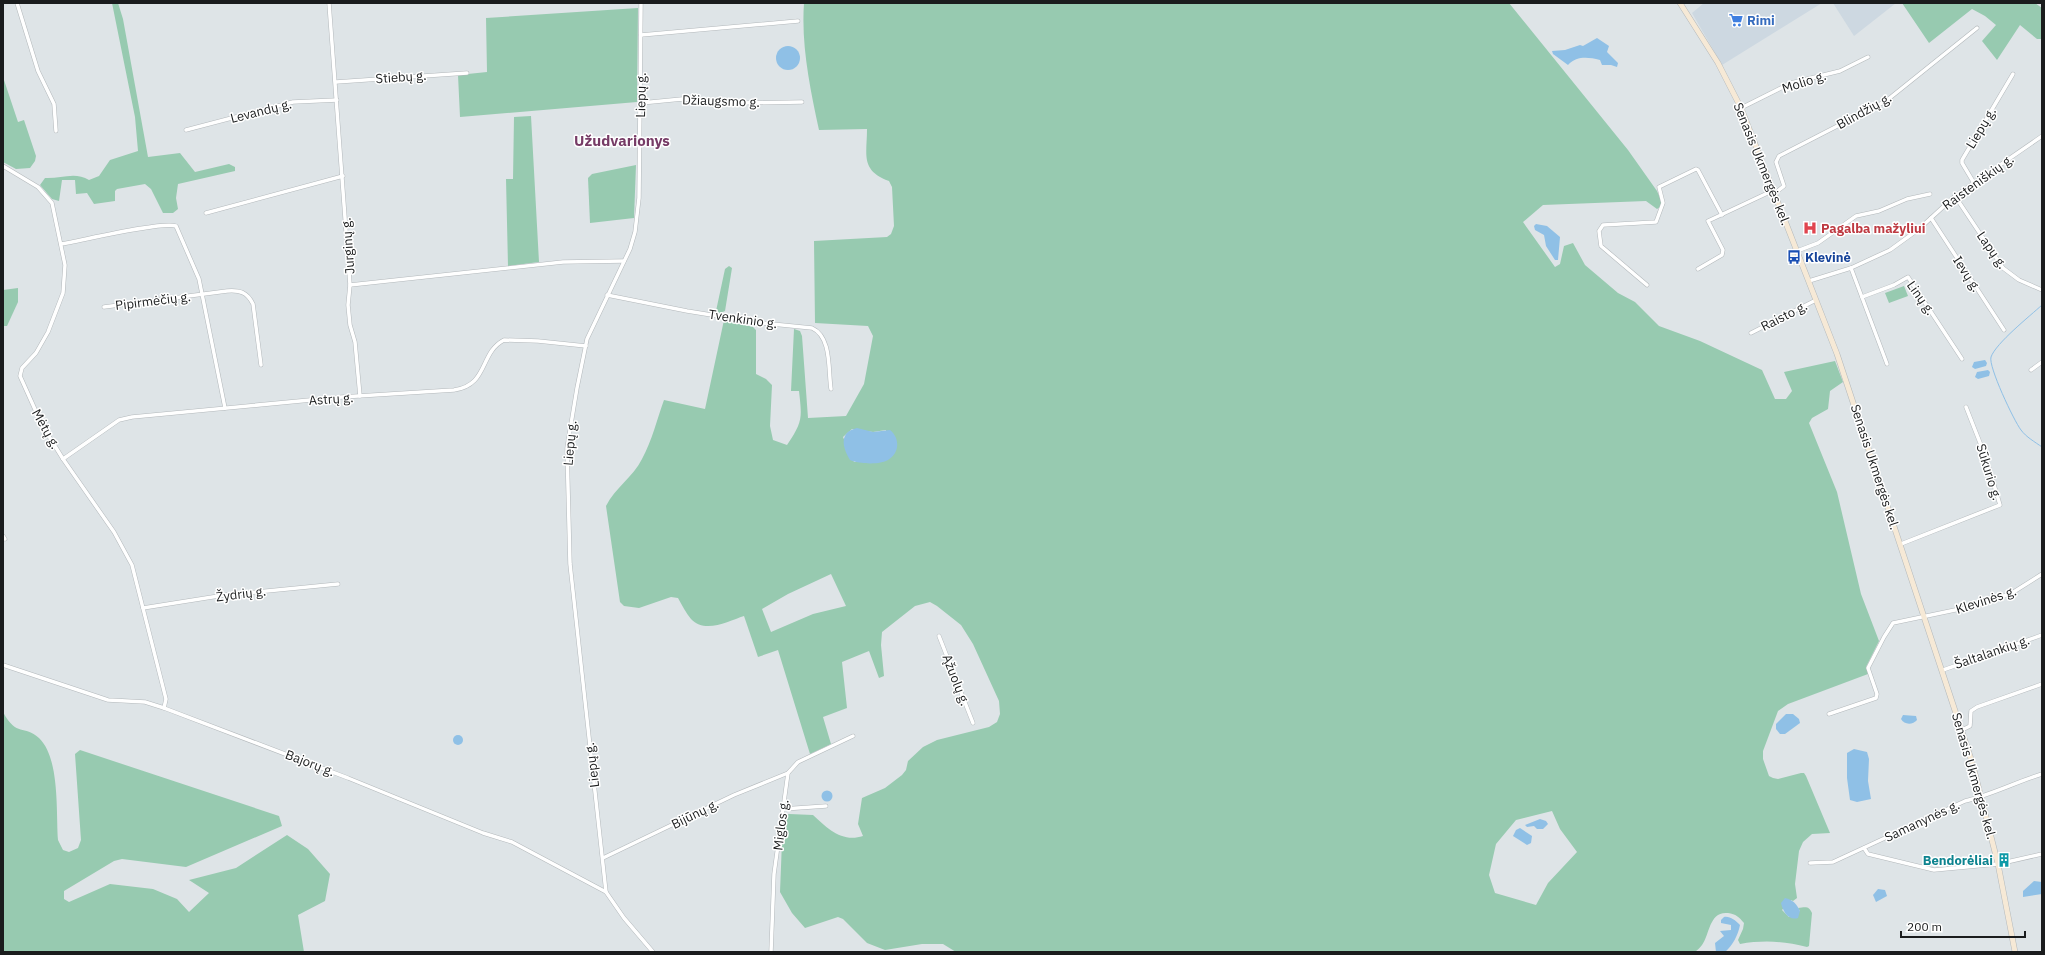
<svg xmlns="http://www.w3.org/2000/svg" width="2045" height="955" font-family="'IBM Plex Sans',sans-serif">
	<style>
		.built { fill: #cdd8e1 }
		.green { fill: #97cab0; fill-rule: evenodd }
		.water { fill: #8fc0e6 }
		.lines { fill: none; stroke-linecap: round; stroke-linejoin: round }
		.stream { stroke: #8fc0e6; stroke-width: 1 }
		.minor-casing { stroke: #b3b8bb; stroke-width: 4.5 }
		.secondary-casing { stroke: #b3b8bb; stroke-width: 6 }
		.minor { stroke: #fff; stroke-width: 3.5 }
		.secondary { stroke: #f6e9d6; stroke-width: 5 }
		.labels { text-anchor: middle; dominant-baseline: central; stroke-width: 3; stroke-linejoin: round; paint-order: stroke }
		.shop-label { font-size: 13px; font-weight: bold; fill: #366cbe; stroke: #fff; text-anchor: start }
		.street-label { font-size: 13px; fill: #1a1c1d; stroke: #fff }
		.health-label { font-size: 13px; font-weight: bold; fill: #be3a42; stroke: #fff; text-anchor: start }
		.transit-label { font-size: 13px; font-weight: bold; fill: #164399; stroke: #fff; text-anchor: start }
		.culture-label { font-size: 13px; font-weight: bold; fill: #0d838f; stroke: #fff; text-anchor: end }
		.quarter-label { font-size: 15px; font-weight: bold; fill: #763b66; stroke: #fff }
	</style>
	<rect width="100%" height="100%" fill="#dee4e7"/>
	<g class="built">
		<polygon points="1704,3 1822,3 1722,65 1692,13"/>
		<polygon points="1833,3 1896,3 1854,36"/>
	</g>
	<g class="green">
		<path d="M112 3H118L123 19 148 157 180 153 195 172 229 164 235 167V171L178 184 176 198 178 209 173 213H163L151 189 145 184 117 189 115 191V201L94 204 87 193 76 194 75 180H62L59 201 52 199 40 185 45 178C60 179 75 171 89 180L99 176 110 160 138 151 135 117Z"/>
		<path d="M804 3H1509L1628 150 1657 191 1662 202 1660 207 1657 209 1646 201 1543 205 1523 222 1555 267 1560 264 1564 246 1573 243 1585 265 1618 293 1635 302 1659 326 1700 341 1762 370 1775 399H1786L1792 391 1784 372 1835 361 1843 382 1830 391 1828 409 1812 418 1809 423 1837 492 1861 594 1879 641 1866 667 1868 674 1788 704 1778 711 1763 751V759L1769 776 1773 778 1778 779 1801 773H1804L1806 776 1830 833 1812 834 1803 842 1799 851 1795 884 1797 898 1793 901 1791 900 1782 910 1789 917 1800 911 1798 908C1806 907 1809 906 1812 913L1809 946 1807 947C1784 941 1763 940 1740 944L1738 940 1743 929 1744 923C1739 917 1736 914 1728 913 1709 911 1710 934 1702 945 1700 948 1697 950 1695 952H956L943 944H922L885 950 867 943 843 919 838 917 805 928 792 913 780 892 783 816 789 814 813 815C827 828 842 843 863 836L858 824 862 798 885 788 902 775 906 770 908 761 923 747 937 740 989 727 997 722 1000 714 999 701 973 644 961 625 937 606 930 602 915 606 882 632 881 645 884 676 879 678 869 651 842 662 847 708 823 717 831 744 810 754 778 650 758 657 744 616C729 621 705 634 691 619 686 613 682 605 678 598L671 597 639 608 624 606 620 602 606 506C615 488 633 477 642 459 652 441 657 419 664 400L705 409 724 320 753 327 756 330V374L766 379 772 385 770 426 773 440 787 445C803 421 802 418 799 391H791L794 329 800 331 802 336 808 418 846 416 864 384 873 336 868 326 815 323 814 241 887 237 891 234 894 226 892 187 889 181C860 170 867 155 867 129L819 130C810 88 801 45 804 3ZM852 429 873 432 886 430 883 462H854L843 437ZM831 574 846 606 813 614 771 632 762 609 788 594ZM1552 811 1560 829 1577 852 1548 883 1536 905 1495 893 1489 875 1496 844 1516 820Z"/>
		<polygon points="1902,3 2035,3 2042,8 2042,39 2037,39 2020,25 1997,60 1982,41 1996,25 1985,16 1972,9 1929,43"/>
		<polygon points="638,8 637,102 460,117 458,75 487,72 486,18"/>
		<polygon points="3,77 18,122 24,120 36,156 35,161 30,168 16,169 3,162"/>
		<polygon points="531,116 539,262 508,266 506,179 513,179 514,117"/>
		<polygon points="636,165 634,218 590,223 588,178 592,174"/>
		<polygon points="729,266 732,268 725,311 720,313 716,311 725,269"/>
		<polygon points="1904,286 1908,296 1889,303 1885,293"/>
		<polygon points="18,288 18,302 7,326 3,326 3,290"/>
		<path d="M3 712C17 738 24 724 39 738 60 758 56 812 58 840L63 850 69 852 78 848 81 840 75 754 80 750 279 816 282 826 186 867 122 859 114 861 64 891V899L69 902 110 884 153 889 177 899 189 912 209 893 189 880 236 868 287 835 308 849 330 874 325 901 298 915 304 952H3Z"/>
	</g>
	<g class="water">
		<path d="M1597 38 1609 46 1607 52 1618 63 1617 67 1611 65H1602L1600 60C1587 57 1577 56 1568 65L1553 54 1552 51 1565 50 1580 45 1583 46Z"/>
		<circle cx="788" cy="58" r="12"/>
		<polygon points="1536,224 1547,226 1560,237 1558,260 1555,260 1546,246 1544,235 1535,230 1534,226"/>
		<polygon points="1985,360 1987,363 1986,366 1975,369 1972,367 1974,362"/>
		<polygon points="1988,370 1990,372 1989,376 1978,379 1975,377 1977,372"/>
		<path d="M857 428 873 432 890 430C900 438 900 453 888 460 880 465 859 464 850 460 842 447 839 432 857 428Z"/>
		<polygon points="1786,714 1793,714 1799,719 1800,723 1785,734 1780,734 1776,729 1776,724"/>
		<path d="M1903 715 1916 716 1917 720C1913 725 1904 725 1901 719Z"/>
		<circle cx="458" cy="740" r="5"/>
		<polygon points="1854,749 1867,752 1869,759 1868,781 1871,799 1857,802 1850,800 1847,778 1847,753"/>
		<circle cx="827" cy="796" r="5.5"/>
		<polygon points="1540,819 1546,821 1548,824 1543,829 1537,829 1534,826 1527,827 1525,825"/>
		<polygon points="1520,828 1532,836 1531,843 1527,845 1513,836 1516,830"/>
		<polygon points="2034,881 2042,882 2042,894 2023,897 2023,891"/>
		<polygon points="1878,889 1885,890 1887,896 1876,902 1873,895"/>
		<path d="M1785 898C1793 900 1796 903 1800 911L1798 918C1788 921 1783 911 1781 903Z"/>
		<path d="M1724 917C1730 916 1735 920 1740 925 1738 935 1733 945 1725 952H1716L1715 943 1724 936 1720 931 1731 930V925L1721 923V920Z"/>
	</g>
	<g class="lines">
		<path class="stream" d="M2042 305C2030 316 1996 343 1991 357 1988 366 2014 421 2021 430 2026 437 2035 442 2042 447"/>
		<defs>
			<g id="minor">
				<polyline points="17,3 38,71 54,104 56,131"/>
				<polyline points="329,3 350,285 563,262 624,261"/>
				<polyline points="641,35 798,21"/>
				<polyline points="336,82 467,73"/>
				<polyline points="641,103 682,99 740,103 802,102"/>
				<polyline points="1741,108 1791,83 1840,71 1868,57"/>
				<polyline points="186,130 293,102 337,100"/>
				<polyline points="3,166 38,187 52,203 65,265 63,293 48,332 36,353 22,368 20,376 42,425 63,459 114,532 132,565 166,699 164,708"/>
				<polyline points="1974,183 1962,163 1962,160 2013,74"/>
				<polyline points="1775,193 1784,186 1776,162 1779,156 1886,101 1977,28"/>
				<polyline points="1955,196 2003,268 2019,280 2042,290"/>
				<polyline points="206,213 343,176"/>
				<polyline points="1931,218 2004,330"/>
				<path d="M61 244C80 241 162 221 176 226L199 279 225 408"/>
				<polyline points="1797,251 1818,243 1856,216 1879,211 1907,199 1930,194"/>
				<polyline points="1851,268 1887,364"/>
				<polyline points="1698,269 1722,255 1723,250 1708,221 1774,190"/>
				<polyline points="1809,281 1851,268 1890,250 1919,229 1955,196 2042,136"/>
				<polyline points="350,285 348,305 350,325 355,342 360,396"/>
				<polyline points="1647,285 1601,246 1599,231 1603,225 1656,222 1663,203 1659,187 1696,169 1698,170 1722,215"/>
				<path d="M607 295 687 311 761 323 812 328C832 337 828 370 831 389"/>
				<polyline points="1862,297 1894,285 1908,277 1962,359"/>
				<path d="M104 307 227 291C240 290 247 292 253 304L261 365"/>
				<polyline points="1751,333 1816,300"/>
				<polyline points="2031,370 2042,362"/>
				<path d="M63 459 119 420 132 417 342 397 454 390C489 385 479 353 504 340L538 341 586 346"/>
				<polyline points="3,536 5,539"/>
				<polyline points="1901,544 2000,505 1986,458 1966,407"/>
				<polyline points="143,608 225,595 338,584"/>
				<polyline points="939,636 973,723"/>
				<polyline points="3,665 108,700 145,702 164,708 348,778 483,833 512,842 606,892 624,918 653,952"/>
				<polyline points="1943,670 2042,635"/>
				<polyline points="1829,714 1876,698 1877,694 1868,668 1884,637 1893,623 1979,605 2012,593 2042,574"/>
				<polyline points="1962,730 1970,726 1971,711 1977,707 2042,684"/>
				<polyline points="783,809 826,806"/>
				<polyline points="1864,848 1868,854 1934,870 1998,864 2042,854"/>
				<polyline points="603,858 734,795 788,773"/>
				<path d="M1810 863 1833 862 1965 801C1991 795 2016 782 2042 774"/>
				<polyline points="606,892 570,564 567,448 577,388 587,339 630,249 635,232 639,198 641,3"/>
				<polyline points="771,952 774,874 788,773 798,762 853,736"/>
			</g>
			<polyline id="secondary" points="1680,3 1718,63 1741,108 1837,354 1972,762 1998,864 2015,952"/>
		</defs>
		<use href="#minor" class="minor-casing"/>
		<use href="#secondary" class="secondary-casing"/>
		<use href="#minor" class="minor"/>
		<use href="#secondary" class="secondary"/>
	</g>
	<defs>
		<symbol id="supermarket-bare" viewBox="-9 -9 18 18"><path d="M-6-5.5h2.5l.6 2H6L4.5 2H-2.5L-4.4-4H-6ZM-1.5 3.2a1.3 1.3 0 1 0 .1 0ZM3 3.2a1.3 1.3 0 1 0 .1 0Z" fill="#3f7fe0" stroke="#fff" stroke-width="2.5" paint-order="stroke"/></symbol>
		<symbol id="hospital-bare" viewBox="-9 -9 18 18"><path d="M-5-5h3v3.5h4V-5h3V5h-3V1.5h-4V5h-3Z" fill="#e0444e" stroke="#fff" stroke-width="2.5" paint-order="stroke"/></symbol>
		<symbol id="bus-bare" viewBox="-9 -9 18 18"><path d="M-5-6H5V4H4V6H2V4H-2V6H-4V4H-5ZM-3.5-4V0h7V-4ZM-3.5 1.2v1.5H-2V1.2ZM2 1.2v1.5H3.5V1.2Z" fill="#1a4fb4" stroke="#fff" stroke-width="2.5" paint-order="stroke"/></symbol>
		<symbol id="building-bare" viewBox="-9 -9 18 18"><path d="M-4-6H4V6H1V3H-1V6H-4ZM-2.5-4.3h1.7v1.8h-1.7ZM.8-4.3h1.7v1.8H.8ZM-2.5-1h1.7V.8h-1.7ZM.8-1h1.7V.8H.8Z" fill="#0f9aa8" stroke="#fff" stroke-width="2.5" paint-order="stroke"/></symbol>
	</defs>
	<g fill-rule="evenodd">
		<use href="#supermarket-bare" x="1726" y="10" width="20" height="20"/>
		<use href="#hospital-bare" x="1800" y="218" width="20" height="20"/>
		<use href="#bus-bare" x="1784" y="247" width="20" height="20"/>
		<use href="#building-bare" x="1994" y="850" width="20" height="20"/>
	</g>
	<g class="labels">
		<g class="shop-label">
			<text x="1747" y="20">Rimi</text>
		</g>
		<g class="street-label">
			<text transform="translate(401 77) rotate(-4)">Stiebų g.</text>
			<text transform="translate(1804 82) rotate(-18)">Molio g.</text>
			<text transform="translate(641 95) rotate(-89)">Liepų g.</text>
			<text transform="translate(721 101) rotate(2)">Džiaugsmo g.</text>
			<text transform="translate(261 111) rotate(-14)">Levandų g.</text>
			<text transform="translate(1864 111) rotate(-29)">Blindžių g.</text>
			<text transform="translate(1981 128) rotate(-59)">Liepų g.</text>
			<text transform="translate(1762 164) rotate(68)">Senasis Ukmergės kel.</text>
			<text transform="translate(1978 182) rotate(-36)">Raisteniškių g.</text>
			<text transform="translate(348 246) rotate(-94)">Jurginų g.</text>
			<text transform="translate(1992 250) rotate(55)">Lapų g.</text>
			<text transform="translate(1967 274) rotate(57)">Ievų g.</text>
			<text transform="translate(1921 298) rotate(55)">Linų g.</text>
			<text transform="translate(153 301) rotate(-7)">Pipirmėčių g.</text>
			<text transform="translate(1784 316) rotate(-27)">Raisto g.</text>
			<text transform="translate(743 319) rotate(8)">Tvenkinio g.</text>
			<text transform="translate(331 399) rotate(-4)">Astrų g.</text>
			<text transform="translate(46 429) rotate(61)">Mėtų g.</text>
			<text transform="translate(570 443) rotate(-85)">Liepų g.</text>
			<text transform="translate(1875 467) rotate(72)">Senasis Ukmergės kel.</text>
			<text transform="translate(1989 472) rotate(73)">Sūkurio g.</text>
			<text transform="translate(241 594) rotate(-7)">Žydrių g.</text>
			<text transform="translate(1986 600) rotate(-18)">Klevinės g.</text>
			<text transform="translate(1992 652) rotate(-19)">Šaltalankių g.</text>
			<text transform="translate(956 680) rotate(69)">Ąžuolų g.</text>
			<text transform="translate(310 763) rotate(21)">Bajorų g.</text>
			<text transform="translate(592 765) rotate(-97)">Liepų g.</text>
			<text transform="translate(1974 776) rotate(74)">Senasis Ukmergės kel.</text>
			<text transform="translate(695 814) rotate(-26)">Bijūnų g.</text>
			<text transform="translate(1922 821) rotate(-25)">Samanynės g.</text>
			<text transform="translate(781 825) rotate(-83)">Miglos g.</text>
		</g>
		<g class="health-label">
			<text x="1821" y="228">Pagalba mažyliui</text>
		</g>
		<g class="transit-label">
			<text x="1805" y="257">Klevinė</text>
		</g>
		<g class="culture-label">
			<text x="1993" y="860">Bendorėliai</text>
		</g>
		<g class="quarter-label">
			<text x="622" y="140">Užudvarionys</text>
		</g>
	</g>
	<rect width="2045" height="955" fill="none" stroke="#1a1c1d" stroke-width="8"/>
	<path d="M1901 931v6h124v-6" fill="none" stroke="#1a1c1d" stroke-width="2"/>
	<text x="1907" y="931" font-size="12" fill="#1a1c1d" stroke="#ffffff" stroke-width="3" paint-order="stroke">200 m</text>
</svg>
